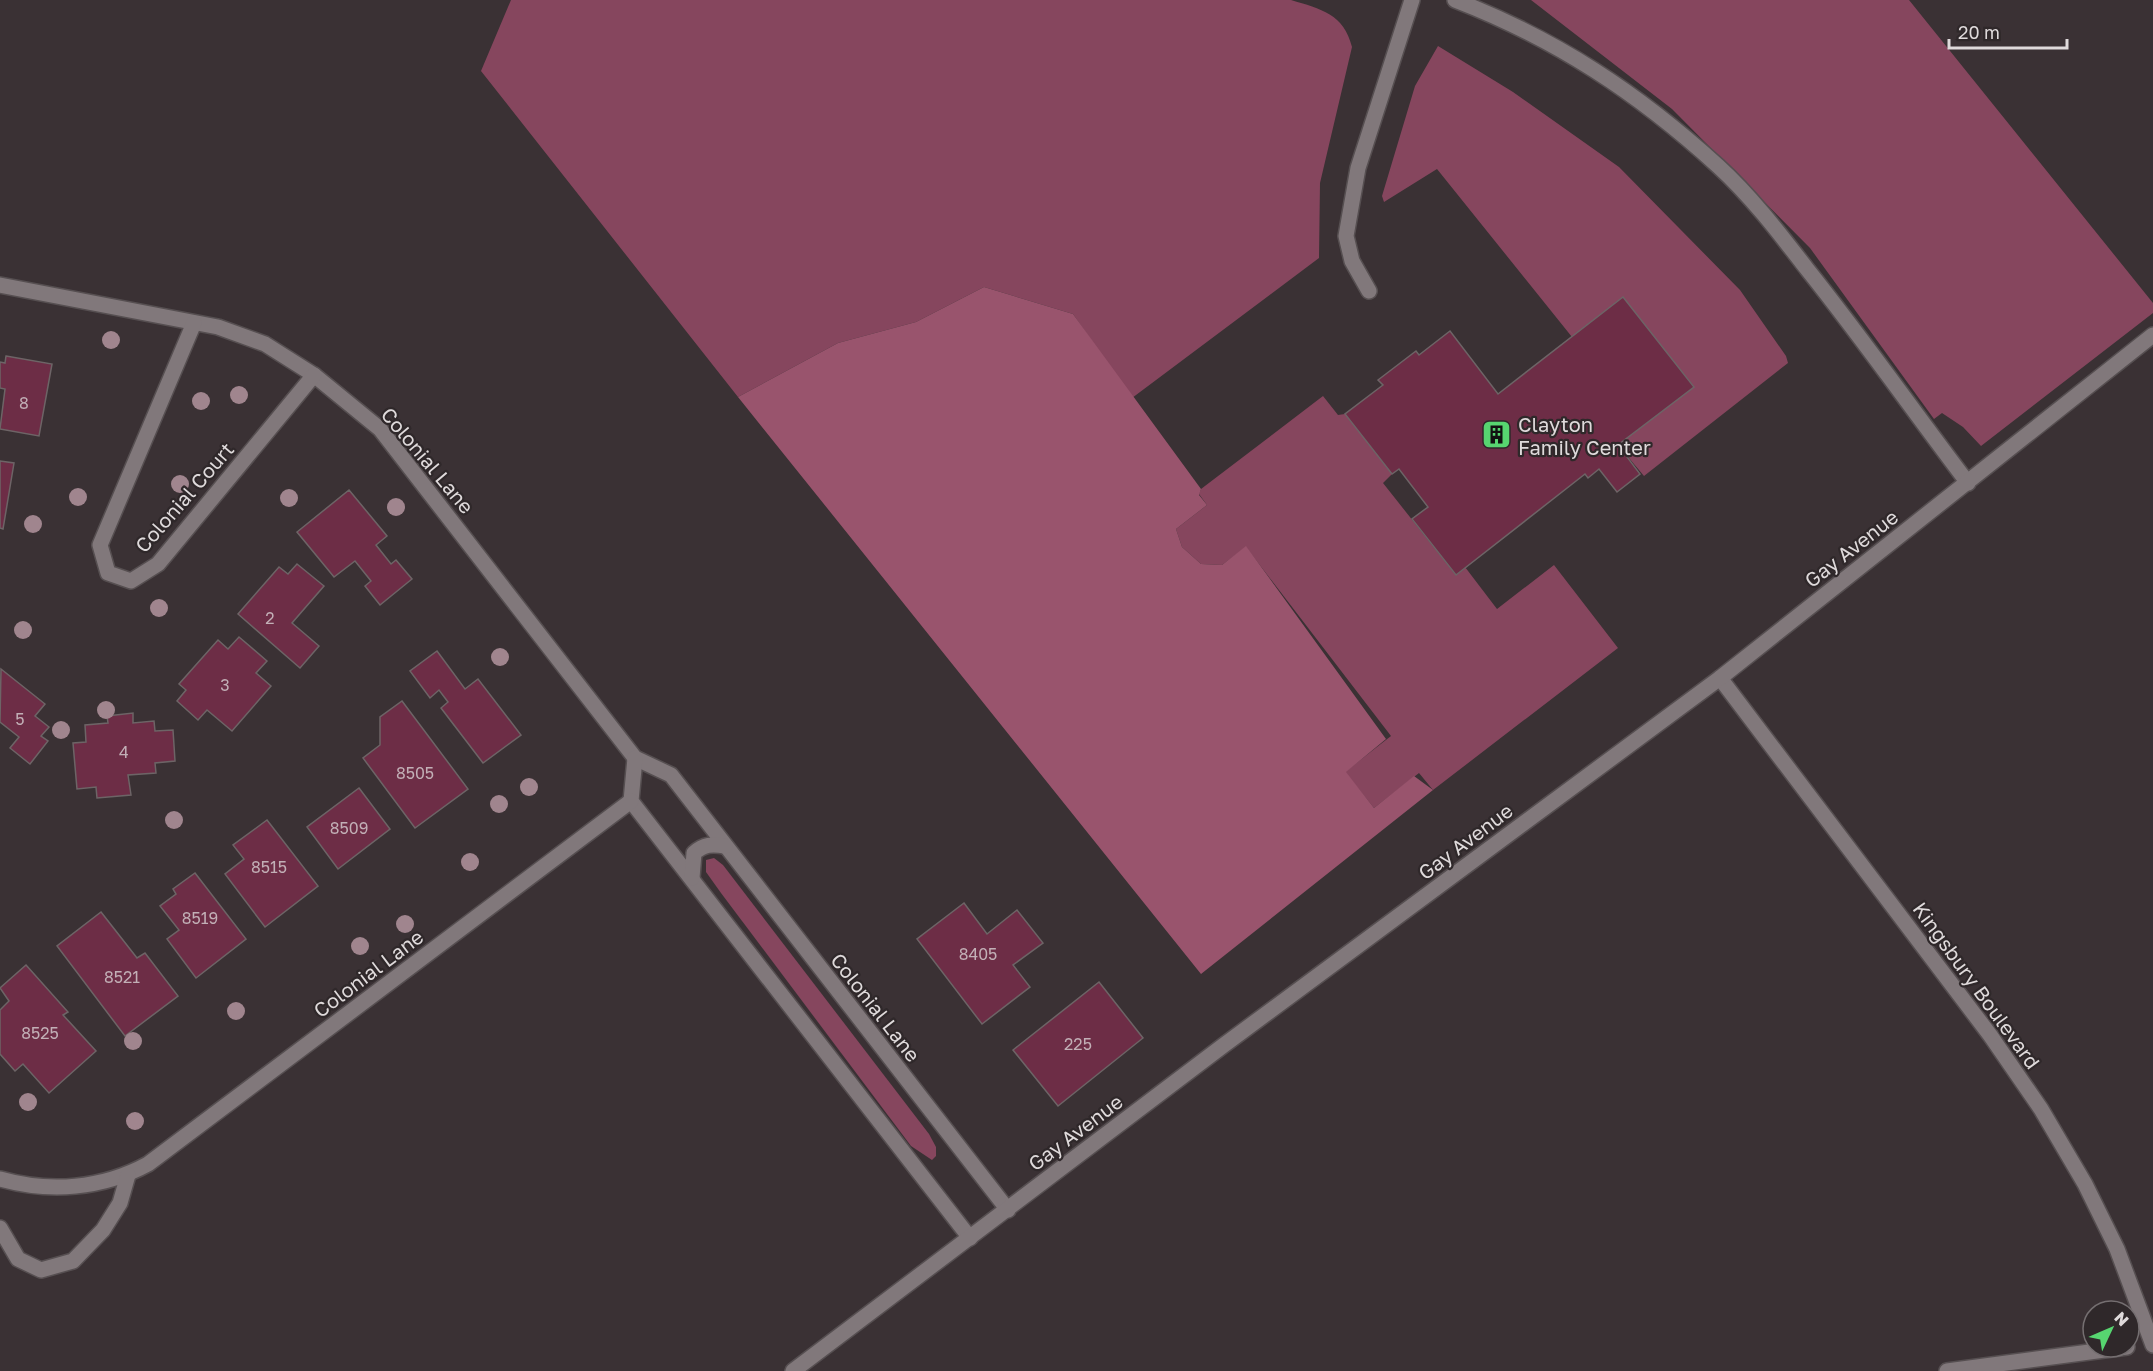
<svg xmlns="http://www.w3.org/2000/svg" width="2153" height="1371" font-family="'Golos Text',sans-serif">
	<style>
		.green { fill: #86465e }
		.forest { fill: #99546d }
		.building { fill: #6d2d46; stroke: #6d6466; stroke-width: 1.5 }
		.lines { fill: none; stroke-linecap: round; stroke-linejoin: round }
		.minor-casing { stroke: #564f51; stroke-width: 18 }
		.minor { stroke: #81787b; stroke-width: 15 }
		.tree { fill: #a0858e }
		.labels { text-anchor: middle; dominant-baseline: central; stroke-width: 4.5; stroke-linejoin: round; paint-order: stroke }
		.number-label { font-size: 16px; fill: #c2afb6 }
		.poi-label { font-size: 20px; fill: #dfdadb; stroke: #2f282a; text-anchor: start }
		.street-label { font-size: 20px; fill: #dfdadb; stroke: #2f282a }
	</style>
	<rect width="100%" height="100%" fill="#3a3134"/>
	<g class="green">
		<path d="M511 0H1291C1321 9 1344 14 1352 47L1320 183 1319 258 1132 398 1073 314 984 287 916 322 838 343 738 397 481 71Z"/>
		<polygon points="1531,0 1909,0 2153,303 2153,313 1981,446 1963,427 1942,413 1934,419 1810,248 1672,109"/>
		<polygon points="1438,46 1513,92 1619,167 1740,290 1786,356 1788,363 1644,476 1618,445 1693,387 1623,297 1572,337 1437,169 1384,202 1382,196 1415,86"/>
		<polygon points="1323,396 1338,415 1345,414 1392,474 1383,483 1455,574 1465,567 1497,609 1554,565 1618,648 1433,790 1419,773 1374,808 1345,772 1391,736 1246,547 1222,565 1201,564 1182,547 1176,529 1207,505 1199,494 1201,489"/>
		<polygon points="714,858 723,865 929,1134 936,1147 936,1156 932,1160 911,1146 721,893 706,872 706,860"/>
	</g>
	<polygon class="forest" points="984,287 1073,314 1201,489 1199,495 1207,505 1176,529 1182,547 1201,564 1222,565 1246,546 1386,739 1346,772 1374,808 1414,776 1433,790 1201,974 738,397 838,343 916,322"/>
	<g class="building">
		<polygon points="1623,297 1694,387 1618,445 1640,474 1617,492 1599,469 1588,478 1585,474 1456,575 1412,519 1428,507 1399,469 1392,474 1345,414 1383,385 1378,380 1416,351 1419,355 1450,331 1498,394"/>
		<polygon points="6,356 52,364 39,436 0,429 5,389 0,388 0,362 5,363"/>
		<polygon points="0,461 14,463 3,529 0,528"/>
		<polygon points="349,490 387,536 376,545 391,564 396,560 412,579 380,605 365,586 371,581 355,561 334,577 297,532"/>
		<polygon points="297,564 324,586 292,623 319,646 300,668 238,614 279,567 288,574"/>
		<polygon points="239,637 267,661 256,673 271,686 232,731 207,710 198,720 177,701 186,690 179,684 218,640 228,649"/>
		<polygon points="437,651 465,689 478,679 521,735 483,763 441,708 448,702 439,690 430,698 410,671"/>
		<polygon points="1,669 45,704 35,716 49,727 41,736 48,741 30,764 10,748 19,737 0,722"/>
		<polygon points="402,701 468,789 415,828 363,758 380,745 380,717"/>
		<polygon points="133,713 133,723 154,721 155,731 173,730 175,761 155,763 156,773 128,775 131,795 97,798 96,787 77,789 73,743 86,742 85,725 108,723 107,716"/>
		<polygon points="359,788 390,829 338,869 307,827"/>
		<polygon points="267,820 318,886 265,927 225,874 244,859 233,845"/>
		<polygon points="195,873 246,939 196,978 167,939 179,930 160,906 176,894 173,889"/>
		<polygon points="964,903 987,934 1017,910 1043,943 1013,965 1030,987 982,1024 917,939"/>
		<polygon points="101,912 137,958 145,953 178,996 125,1036 57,946"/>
		<polygon points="26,965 68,1012 63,1015 96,1051 49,1093 23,1064 15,1071 0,1054 0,1010 9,1001 0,988"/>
		<polygon points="1099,982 1143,1038 1058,1106 1013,1050"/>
	</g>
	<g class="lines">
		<defs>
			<g id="minor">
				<path d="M1455 0C1556 39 1638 93 1718 166 1751 196 1780 234 1807 269 1863 339 1914 412 1968 483"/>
				<polyline points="0,285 218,327 265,344 314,375 380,429 635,758 671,775 1008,1210"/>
				<polyline points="1369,291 1352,261 1346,236 1358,168 1412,0"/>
				<polyline points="194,323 100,545 108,573 131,581 158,564 314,375"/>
				<polyline points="1720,678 1990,1035 2041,1109 2085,1184 2117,1249 2153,1345"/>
				<polyline points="635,758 631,801 970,1238"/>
				<path d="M692 878 694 853C704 844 712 844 725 846"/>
				<path d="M0 1179C50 1193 102 1189 148 1164L631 801"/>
				<polyline points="0,1228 18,1259 41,1270 73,1261 103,1230 120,1203 128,1175"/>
				<polyline points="793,1371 1224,1045 1720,678 2153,335"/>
				<polyline points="1947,1371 2127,1347"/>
			</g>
		</defs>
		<use href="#minor" class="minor-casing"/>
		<use href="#minor" class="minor"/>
	</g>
	<g class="tree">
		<circle cx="111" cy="340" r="9"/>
		<circle cx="239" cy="395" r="9"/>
		<circle cx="201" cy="401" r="9"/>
		<circle cx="180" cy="484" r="9"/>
		<circle cx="78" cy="497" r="9"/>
		<circle cx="289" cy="498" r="9"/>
		<circle cx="396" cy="507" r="9"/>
		<circle cx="33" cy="524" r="9"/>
		<circle cx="159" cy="608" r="9"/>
		<circle cx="23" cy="630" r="9"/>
		<circle cx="500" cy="657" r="9"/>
		<circle cx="106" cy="710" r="9"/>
		<circle cx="61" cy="730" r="9"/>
		<circle cx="529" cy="787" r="9"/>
		<circle cx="499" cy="804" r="9"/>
		<circle cx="174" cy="820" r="9"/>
		<circle cx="470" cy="862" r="9"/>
		<circle cx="405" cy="924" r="9"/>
		<circle cx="360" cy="946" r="9"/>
		<circle cx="236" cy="1011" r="9"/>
		<circle cx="133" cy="1041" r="9"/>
		<circle cx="28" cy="1102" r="9"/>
		<circle cx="135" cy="1121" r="9"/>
	</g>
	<defs>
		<symbol id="building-square" viewBox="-11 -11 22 22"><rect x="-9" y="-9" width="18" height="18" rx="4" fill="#57d570" stroke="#2f282a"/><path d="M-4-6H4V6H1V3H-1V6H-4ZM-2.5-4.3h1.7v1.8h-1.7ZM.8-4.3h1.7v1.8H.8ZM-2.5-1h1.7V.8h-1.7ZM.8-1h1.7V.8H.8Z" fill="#111"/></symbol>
	</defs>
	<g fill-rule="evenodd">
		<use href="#building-square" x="1480" y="418" width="33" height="33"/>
	</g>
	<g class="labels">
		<g class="number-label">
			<text x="24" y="403">8</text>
			<text x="270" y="618">2</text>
			<text x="225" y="685">3</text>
			<text x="20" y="719">5</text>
			<text x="124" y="752">4</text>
			<text x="415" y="773">8505</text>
			<text x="349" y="828">8509</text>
			<text x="269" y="867">8515</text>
			<text x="200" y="918">8519</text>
			<text x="978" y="954">8405</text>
			<text x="122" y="977">8521</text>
			<text x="40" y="1033">8525</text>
			<text x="1078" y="1044">225</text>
		</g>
		<g class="poi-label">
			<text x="1518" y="424">Clayton<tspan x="1518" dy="23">Family Center</tspan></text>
		</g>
		<g class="street-label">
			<text transform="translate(428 460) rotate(50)">Colonial Lane</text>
			<text transform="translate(184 497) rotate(-49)">Colonial Court</text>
			<text transform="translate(1851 548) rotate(-38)">Gay Avenue</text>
			<text transform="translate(1465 841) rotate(-37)">Gay Avenue</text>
			<text transform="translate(368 973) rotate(-37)">Colonial Lane</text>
			<text transform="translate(1977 985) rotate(54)">Kingsbury Boulevard</text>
			<text transform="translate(876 1007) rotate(52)">Colonial Lane</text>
			<text transform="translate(1075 1132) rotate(-37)">Gay Avenue</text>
		</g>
	</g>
	<g transform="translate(2111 1329) rotate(46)"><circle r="28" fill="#2f282a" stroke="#756f71" stroke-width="1.5"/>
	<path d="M0-4.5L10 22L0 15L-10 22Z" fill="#57d570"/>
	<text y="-9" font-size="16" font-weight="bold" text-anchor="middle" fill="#dfdadb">N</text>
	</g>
	<path d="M1949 39v9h118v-9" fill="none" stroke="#dfdadb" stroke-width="3"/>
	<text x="1958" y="39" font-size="18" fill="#dfdadb" stroke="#2f282a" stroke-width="4.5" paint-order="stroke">20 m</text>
</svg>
